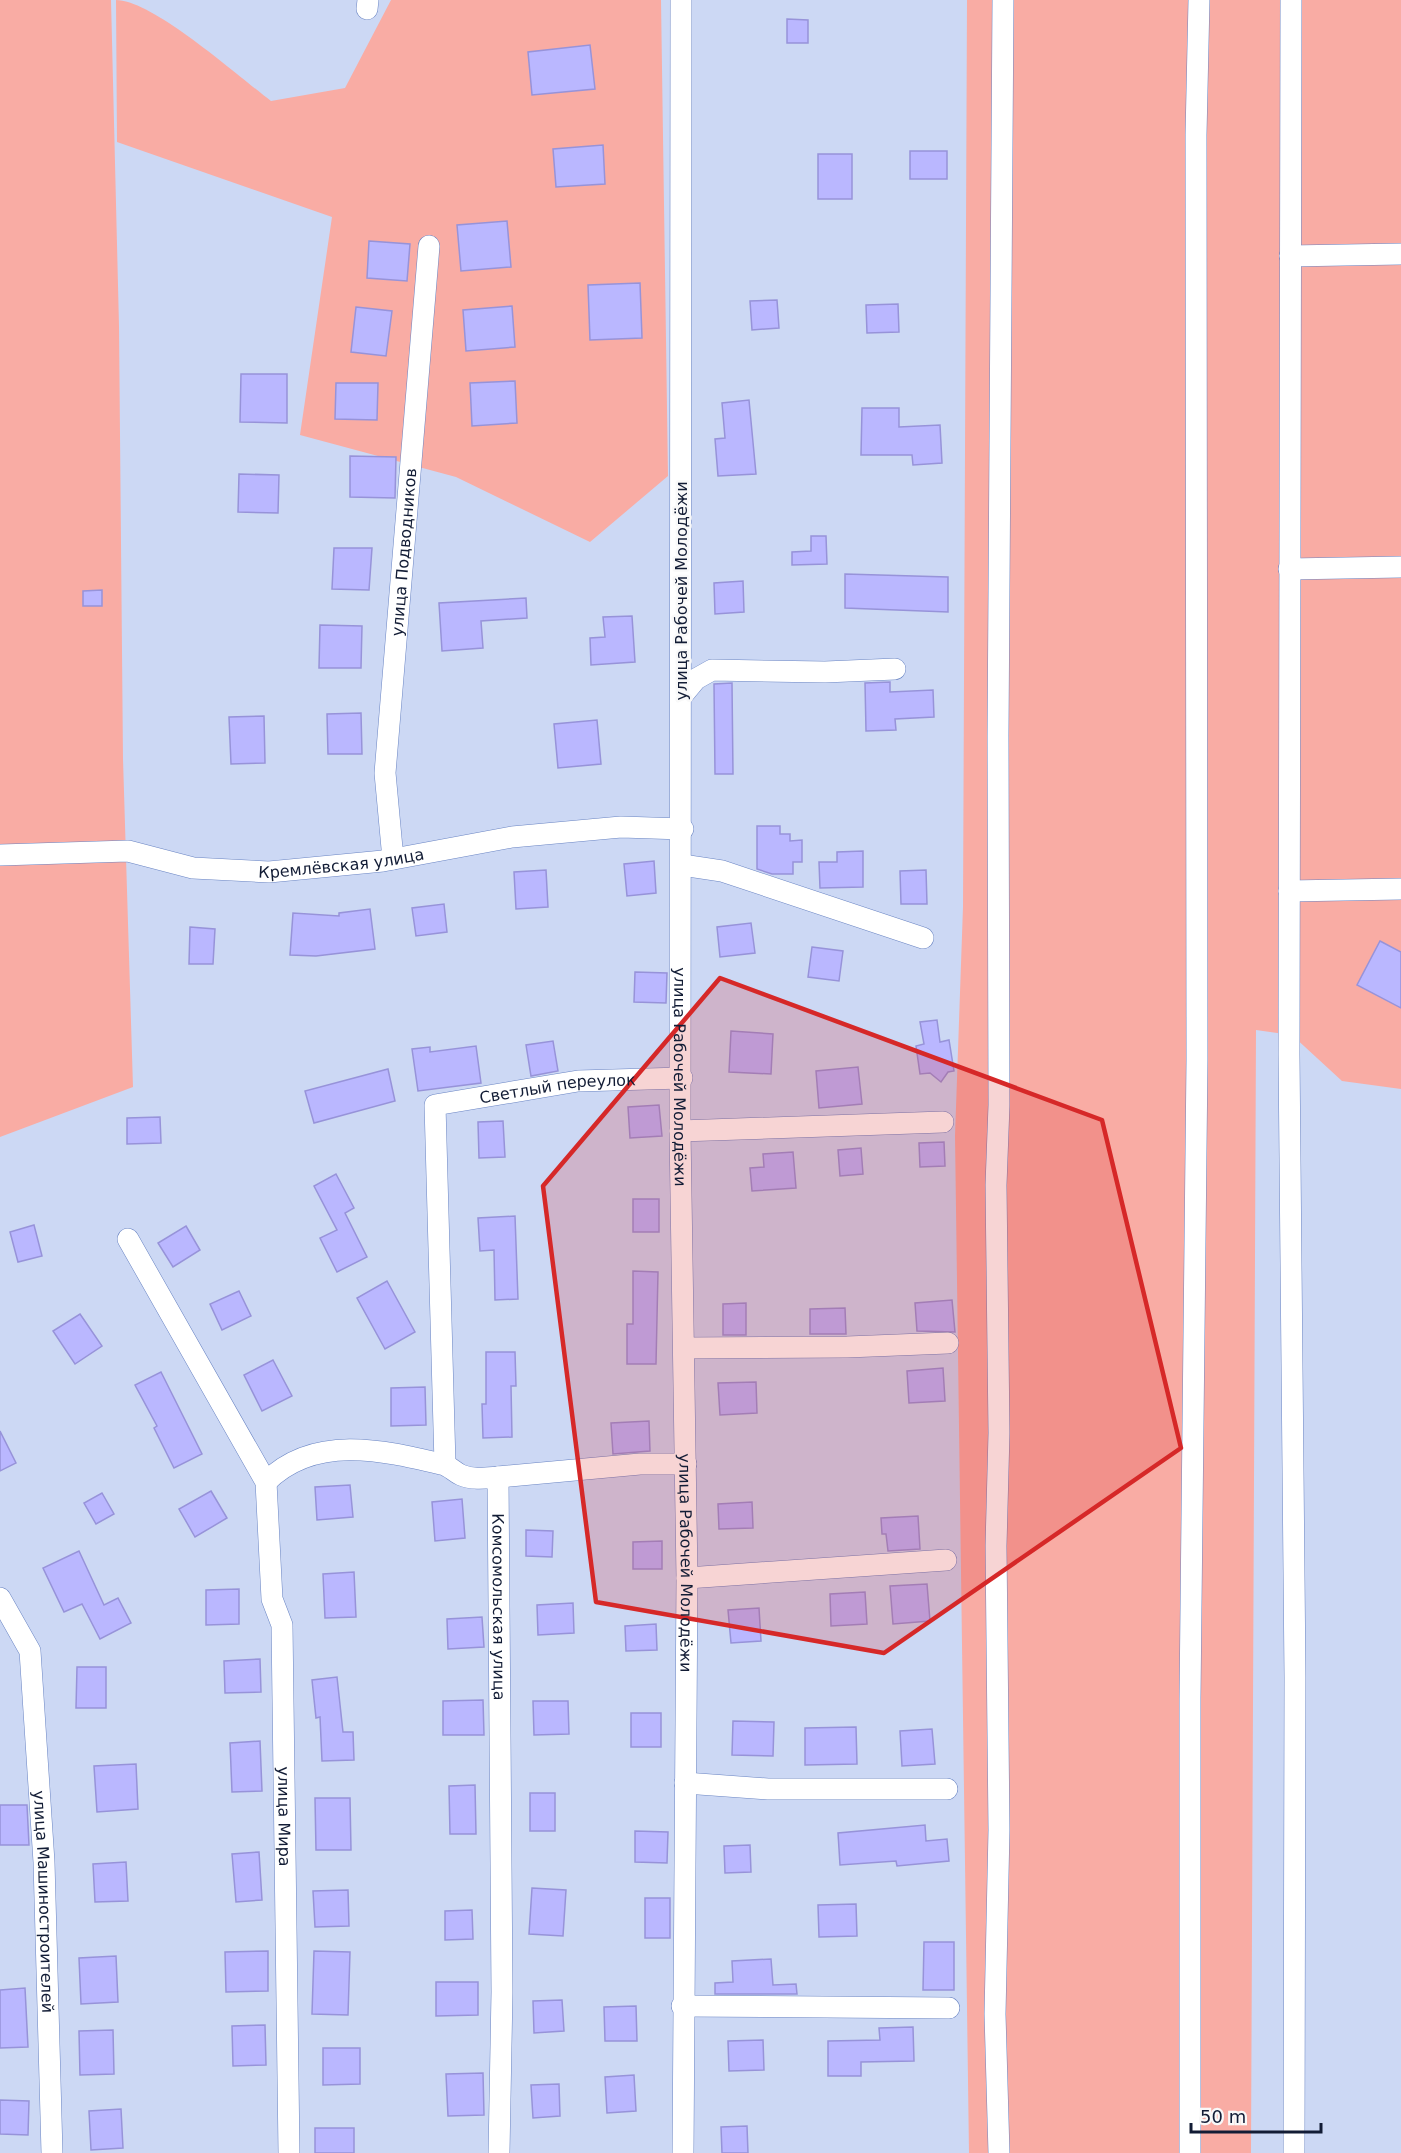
<svg xmlns="http://www.w3.org/2000/svg" width="1401" height="2153" font-family="'DejaVu Sans',sans-serif">
	<style>
		.green { fill: #f9aca4 }
		.building { fill: #bab7ff; stroke: #9793d9; stroke-width: 1.5 }
		.lines { fill: none; stroke-linecap: round; stroke-linejoin: round }
		.minor-casing { stroke: #6984c3; stroke-width: 22 }
		.minor { stroke: #fff; stroke-width: 21 }
		.marked { fill: #d62828; fill-opacity: 0.2; stroke: #d62828; stroke-width: 4.5; stroke-linejoin: round }
		.labels { text-anchor: middle; dominant-baseline: central; stroke-width: 5; stroke-linejoin: round; paint-order: stroke }
		.street-label { font-size: 16px; fill: #121c35; stroke: #f9f9f9 }
	</style>
	<rect width="100%" height="100%" fill="#ccd8f4"/>
	<g class="green">
		<polygon points="0,0 111,0 119,326 123,759 133,1087 0,1137"/>
		<path d="M116 0C153 0 239 77 271 101L345 88 391 0H661L668 476 590 542 456 477 300 435 332 217 117 142Z"/>
		<polygon points="967,0 1401,0 1401,1089 1342,1081 1292,1035 1256,1030 1251,2153 969,2153 955,1136 963,907"/>
	</g>
	<g class="building">
		<polygon points="787,19 808,20 808,43 787,43"/>
		<polygon points="590,45 595,89 532,95 528,52"/>
		<polygon points="603,145 605,184 556,187 553,149"/>
		<rect x="910" y="151" width="37" height="28"/>
		<rect x="818" y="154" width="34" height="45"/>
		<polygon points="507,221 511,267 461,271 457,225"/>
		<polygon points="369,241 410,244 407,281 367,278"/>
		<polygon points="640,283 642,338 590,340 588,285"/>
		<polygon points="777,300 779,328 752,330 750,301"/>
		<polygon points="898,304 899,332 867,333 866,305"/>
		<polygon points="512,306 515,347 466,351 463,310"/>
		<polygon points="356,307 392,311 386,356 351,352"/>
		<polygon points="241,374 287,374 287,423 240,422"/>
		<polygon points="515,381 517,423 472,426 470,383"/>
		<polygon points="336,383 378,383 377,420 335,419"/>
		<polygon points="749,400 756,474 718,476 715,439 725,438 722,403"/>
		<polygon points="862,408 899,408 899,427 940,425 942,463 913,465 912,455 861,455"/>
		<polygon points="350,456 396,457 395,498 350,497"/>
		<polygon points="239,474 279,475 278,513 238,512"/>
		<polygon points="811,536 826,536 827,564 792,565 792,552 811,551"/>
		<polygon points="334,548 372,548 369,590 332,589"/>
		<polygon points="845,574 948,577 948,612 845,608"/>
		<polygon points="743,581 744,612 715,614 714,583"/>
		<polygon points="102,590 102,606 83,606 83,591"/>
		<polygon points="526,598 527,618 481,621 483,648 442,651 439,603"/>
		<polygon points="632,616 635,662 591,665 590,638 605,637 603,617"/>
		<polygon points="320,625 362,626 361,668 319,668"/>
		<polygon points="890,682 890,692 933,690 934,717 895,719 896,730 866,731 865,683"/>
		<polygon points="732,683 733,774 715,774 714,684"/>
		<polygon points="361,713 362,754 328,754 327,714"/>
		<polygon points="264,716 265,763 231,764 229,717"/>
		<polygon points="597,720 601,764 558,768 554,724"/>
		<polygon points="757,826 780,826 780,834 790,834 790,841 802,840 802,862 793,862 793,874 772,874 757,869"/>
		<polygon points="863,851 863,887 820,888 819,862 837,862 837,852"/>
		<polygon points="654,861 656,893 627,896 624,864"/>
		<polygon points="546,870 548,907 516,909 514,872"/>
		<polygon points="926,870 927,904 901,904 900,871"/>
		<polygon points="444,904 447,932 416,936 412,908"/>
		<polygon points="370,909 375,949 316,956 290,955 293,913 339,916 339,913"/>
		<polygon points="751,923 755,953 720,957 717,927"/>
		<polygon points="190,927 215,929 213,964 189,964"/>
		<polygon points="1380,941 1401,952 1401,1008 1357,985"/>
		<polygon points="812,947 843,951 839,981 808,977"/>
		<polygon points="635,972 667,973 666,1003 634,1002"/>
		<polygon points="937,1020 940,1042 949,1040 954,1071 948,1072 941,1082 930,1073 920,1074 916,1046 924,1044 920,1022"/>
		<polygon points="731,1031 773,1034 771,1074 729,1072"/>
		<polygon points="553,1041 558,1071 531,1076 526,1045"/>
		<polygon points="476,1046 481,1083 418,1091 412,1049 430,1047 430,1052"/>
		<polygon points="858,1067 862,1104 819,1108 816,1071"/>
		<polygon points="388,1069 395,1101 314,1123 305,1091"/>
		<polygon points="659,1105 662,1136 630,1138 628,1107"/>
		<polygon points="160,1117 161,1143 127,1144 127,1118"/>
		<polygon points="503,1121 505,1157 479,1158 478,1122"/>
		<polygon points="944,1142 945,1166 920,1167 919,1143"/>
		<polygon points="861,1148 863,1174 840,1176 838,1150"/>
		<polygon points="793,1152 796,1188 752,1191 750,1168 764,1167 763,1154"/>
		<polygon points="336,1174 354,1208 345,1213 367,1257 337,1272 320,1238 337,1230 314,1186"/>
		<rect x="633" y="1199" width="26" height="33"/>
		<polygon points="515,1216 518,1299 495,1300 494,1250 480,1251 478,1218"/>
		<polygon points="34,1225 42,1256 18,1262 10,1232"/>
		<polygon points="186,1226 200,1250 173,1267 158,1243"/>
		<polygon points="633,1271 658,1272 656,1364 627,1364 627,1324 633,1324"/>
		<polygon points="387,1281 415,1332 385,1349 357,1298"/>
		<polygon points="239,1291 251,1316 222,1330 210,1304"/>
		<polygon points="952,1300 955,1332 917,1331 915,1303"/>
		<polygon points="746,1303 746,1335 723,1335 723,1304"/>
		<polygon points="845,1308 846,1334 810,1334 810,1309"/>
		<polygon points="80,1314 102,1346 75,1364 53,1331"/>
		<polygon points="486,1352 515,1352 516,1386 511,1386 512,1437 483,1438 482,1404 486,1404"/>
		<polygon points="273,1360 292,1396 262,1411 244,1375"/>
		<polygon points="943,1368 945,1401 909,1403 907,1371"/>
		<polygon points="161,1372 202,1454 174,1468 154,1428 157,1426 135,1385"/>
		<polygon points="756,1382 757,1413 720,1415 718,1383"/>
		<polygon points="425,1387 426,1425 391,1426 391,1388"/>
		<polygon points="649,1421 650,1451 613,1454 611,1423"/>
		<polygon points="0,1431 16,1463 0,1471"/>
		<polygon points="350,1485 353,1517 317,1520 315,1487"/>
		<polygon points="211,1491 227,1518 195,1537 179,1509"/>
		<polygon points="102,1493 114,1514 96,1524 84,1503"/>
		<polygon points="462,1499 465,1538 435,1541 432,1502"/>
		<polygon points="752,1502 753,1528 719,1529 718,1504"/>
		<polygon points="918,1516 920,1549 888,1551 886,1534 882,1534 881,1518"/>
		<polygon points="526,1530 553,1531 552,1557 526,1556"/>
		<polygon points="662,1541 662,1569 633,1569 633,1542"/>
		<polygon points="79,1551 104,1605 118,1598 131,1623 100,1639 82,1604 64,1612 43,1568"/>
		<polygon points="354,1572 356,1617 325,1618 323,1574"/>
		<polygon points="927,1584 930,1621 893,1624 890,1586"/>
		<polygon points="239,1589 239,1624 206,1625 206,1590"/>
		<polygon points="865,1592 867,1624 831,1626 830,1594"/>
		<polygon points="573,1603 574,1633 538,1635 537,1605"/>
		<polygon points="759,1608 761,1641 731,1643 728,1610"/>
		<polygon points="482,1617 484,1647 448,1649 447,1619"/>
		<polygon points="656,1624 657,1650 626,1651 625,1626"/>
		<polygon points="260,1659 261,1692 225,1693 224,1661"/>
		<polygon points="77,1667 106,1667 106,1708 76,1708"/>
		<polygon points="337,1677 343,1732 353,1732 354,1760 322,1761 320,1717 316,1718 312,1680"/>
		<polygon points="483,1700 484,1735 443,1735 443,1701"/>
		<polygon points="533,1701 568,1701 569,1734 534,1735"/>
		<rect x="631" y="1713" width="30" height="34"/>
		<polygon points="733,1721 774,1722 773,1756 732,1755"/>
		<polygon points="856,1727 857,1764 805,1765 805,1728"/>
		<polygon points="932,1729 935,1764 902,1766 900,1731"/>
		<polygon points="260,1741 262,1791 232,1792 230,1743"/>
		<polygon points="136,1764 138,1809 97,1812 94,1766"/>
		<polygon points="475,1785 476,1834 450,1834 449,1786"/>
		<rect x="530" y="1793" width="25" height="38"/>
		<polygon points="315,1798 350,1798 351,1850 316,1850"/>
		<polygon points="0,1805 27,1805 29,1845 0,1845"/>
		<polygon points="925,1825 926,1841 947,1839 949,1861 897,1866 896,1861 840,1865 838,1833"/>
		<polygon points="635,1831 668,1832 667,1863 635,1862"/>
		<polygon points="750,1845 751,1872 725,1873 724,1846"/>
		<polygon points="259,1852 262,1900 236,1902 232,1854"/>
		<polygon points="126,1862 128,1901 95,1902 93,1864"/>
		<polygon points="532,1888 566,1890 563,1936 529,1934"/>
		<polygon points="348,1890 349,1926 315,1927 313,1891"/>
		<rect x="645" y="1898" width="25" height="40"/>
		<polygon points="856,1904 857,1936 819,1937 818,1905"/>
		<polygon points="472,1910 473,1939 445,1940 445,1911"/>
		<polygon points="924,1942 954,1942 954,1990 923,1990"/>
		<polygon points="268,1951 268,1991 226,1992 225,1952"/>
		<polygon points="314,1951 350,1952 348,2015 312,2014"/>
		<polygon points="116,1956 118,2002 81,2004 79,1958"/>
		<polygon points="771,1959 773,1985 796,1984 797,1994 715,1994 715,1983 733,1982 732,1961"/>
		<polygon points="436,1982 478,1982 478,2015 436,2016"/>
		<polygon points="25,1988 28,2047 0,2048 0,1990"/>
		<polygon points="562,2000 564,2031 534,2033 533,2001"/>
		<polygon points="636,2006 637,2041 605,2041 604,2007"/>
		<polygon points="265,2025 266,2065 233,2066 232,2026"/>
		<polygon points="913,2027 914,2061 861,2062 861,2076 828,2076 828,2041 880,2040 879,2028"/>
		<polygon points="113,2030 114,2074 80,2075 79,2031"/>
		<polygon points="763,2040 764,2070 729,2071 728,2041"/>
		<polygon points="323,2048 360,2048 360,2084 323,2085"/>
		<polygon points="483,2073 484,2115 448,2116 446,2074"/>
		<polygon points="634,2075 636,2111 607,2113 605,2077"/>
		<polygon points="559,2084 560,2116 533,2118 531,2085"/>
		<polygon points="0,2100 29,2101 28,2135 0,2134"/>
		<polygon points="121,2109 123,2148 91,2150 89,2111"/>
		<polygon points="747,2126 748,2153 722,2153 721,2127"/>
		<rect x="315" y="2128" width="39" height="25"/>
	</g>
	<g class="lines">
		<defs>
			<g id="minor">
				<path id="s1" d="M681 0 680 1131 687 1578 683 2153"/>
				<polyline points="1291,0 1289,1055 1295,1677 1294,2153"/>
				<polyline points="367,9 368,0"/>
				<polyline points="1290,256 1401,254"/>
				<polyline points="1289,569 1401,567"/>
				<polyline points="681,697 696,679 712,670 825,672 895,669"/>
				<path id="s2" d="M0 855 128 851 193 868 269 872 383 861 512 837 621 827 683 829"/>
				<path id="s3" d="M393 859 385 773 429 246"/>
				<polyline points="682,865 722,871 923,938"/>
				<polyline points="1289,891 1401,889"/>
				<polyline points="680,1131 943,1122"/>
				<path id="s4" d="M128 1239 266 1482 272 1599 282 1625 289 2153"/>
				<polyline points="684,1348 847,1347 948,1343"/>
				<path id="s5" d="M445 1464 435 1105 578 1081 682 1078"/>
				<polyline points="498,1477 640,1464 686,1464"/>
				<path id="s6" d="M266 1482C314 1434 382 1450 441 1464 449 1465 454 1472 461 1475 473 1480 486 1478 498 1477L502 1992 499 2153"/>
				<polyline points="687,1578 946,1560"/>
				<path id="s7" d="M0 1598 30 1651 44 1862 52 2153"/>
				<polyline points="685,1783 768,1789 947,1789"/>
				<polyline points="682,2006 949,2008"/>
				<polyline points="999,2153 995,2014 999,1830 996,1546 999,1433 996,1185 999,1105 998,736 1003,0"/>
				<polyline points="1190,2153 1190,1698 1197,1060 1196,135 1199,0"/>
			</g>
		</defs>
		<use href="#minor" class="minor-casing"/>
		<use href="#minor" class="minor"/>
	</g>
	<path class="marked" d="M720 978 1102 1120 1181 1448 884 1653 596 1602 543 1186Z"/>
	<g class="labels">
		<g class="street-label">
			<text stroke="none"><textPath href="#s3" startOffset="308">улица Подводников</textPath></text>
			<text transform="translate(681 591) rotate(-90)">улица Рабочей Молодёжи</text>
			<text stroke="none"><textPath href="#s2" startOffset="344">Кремлёвская улица</textPath></text>
			<text stroke="none"><textPath href="#s1" startOffset="1077">улица Рабочей Молодёжи</textPath></text>
			<text stroke="none"><textPath href="#s5" startOffset="483">Светлый переулок</textPath></text>
			<text stroke="none"><textPath href="#s1" startOffset="1563">улица Рабочей Молодёжи</textPath></text>
			<text stroke="none"><textPath href="#s6" startOffset="375">Комсомольская улица</textPath></text>
			<text stroke="none"><textPath href="#s4" startOffset="616">улица Мира</textPath></text>
			<text stroke="none"><textPath href="#s7" startOffset="312">улица Машиностроителей</textPath></text>
		</g>
	</g>
	<path d="M1191 2123v9h130v-9" fill="none" stroke="#121c35" stroke-width="3"/>
	<text x="1200" y="2123" font-size="18" fill="#121c35" stroke="#f9f9f9" stroke-width="4.5" paint-order="stroke">50 m</text>
</svg>
